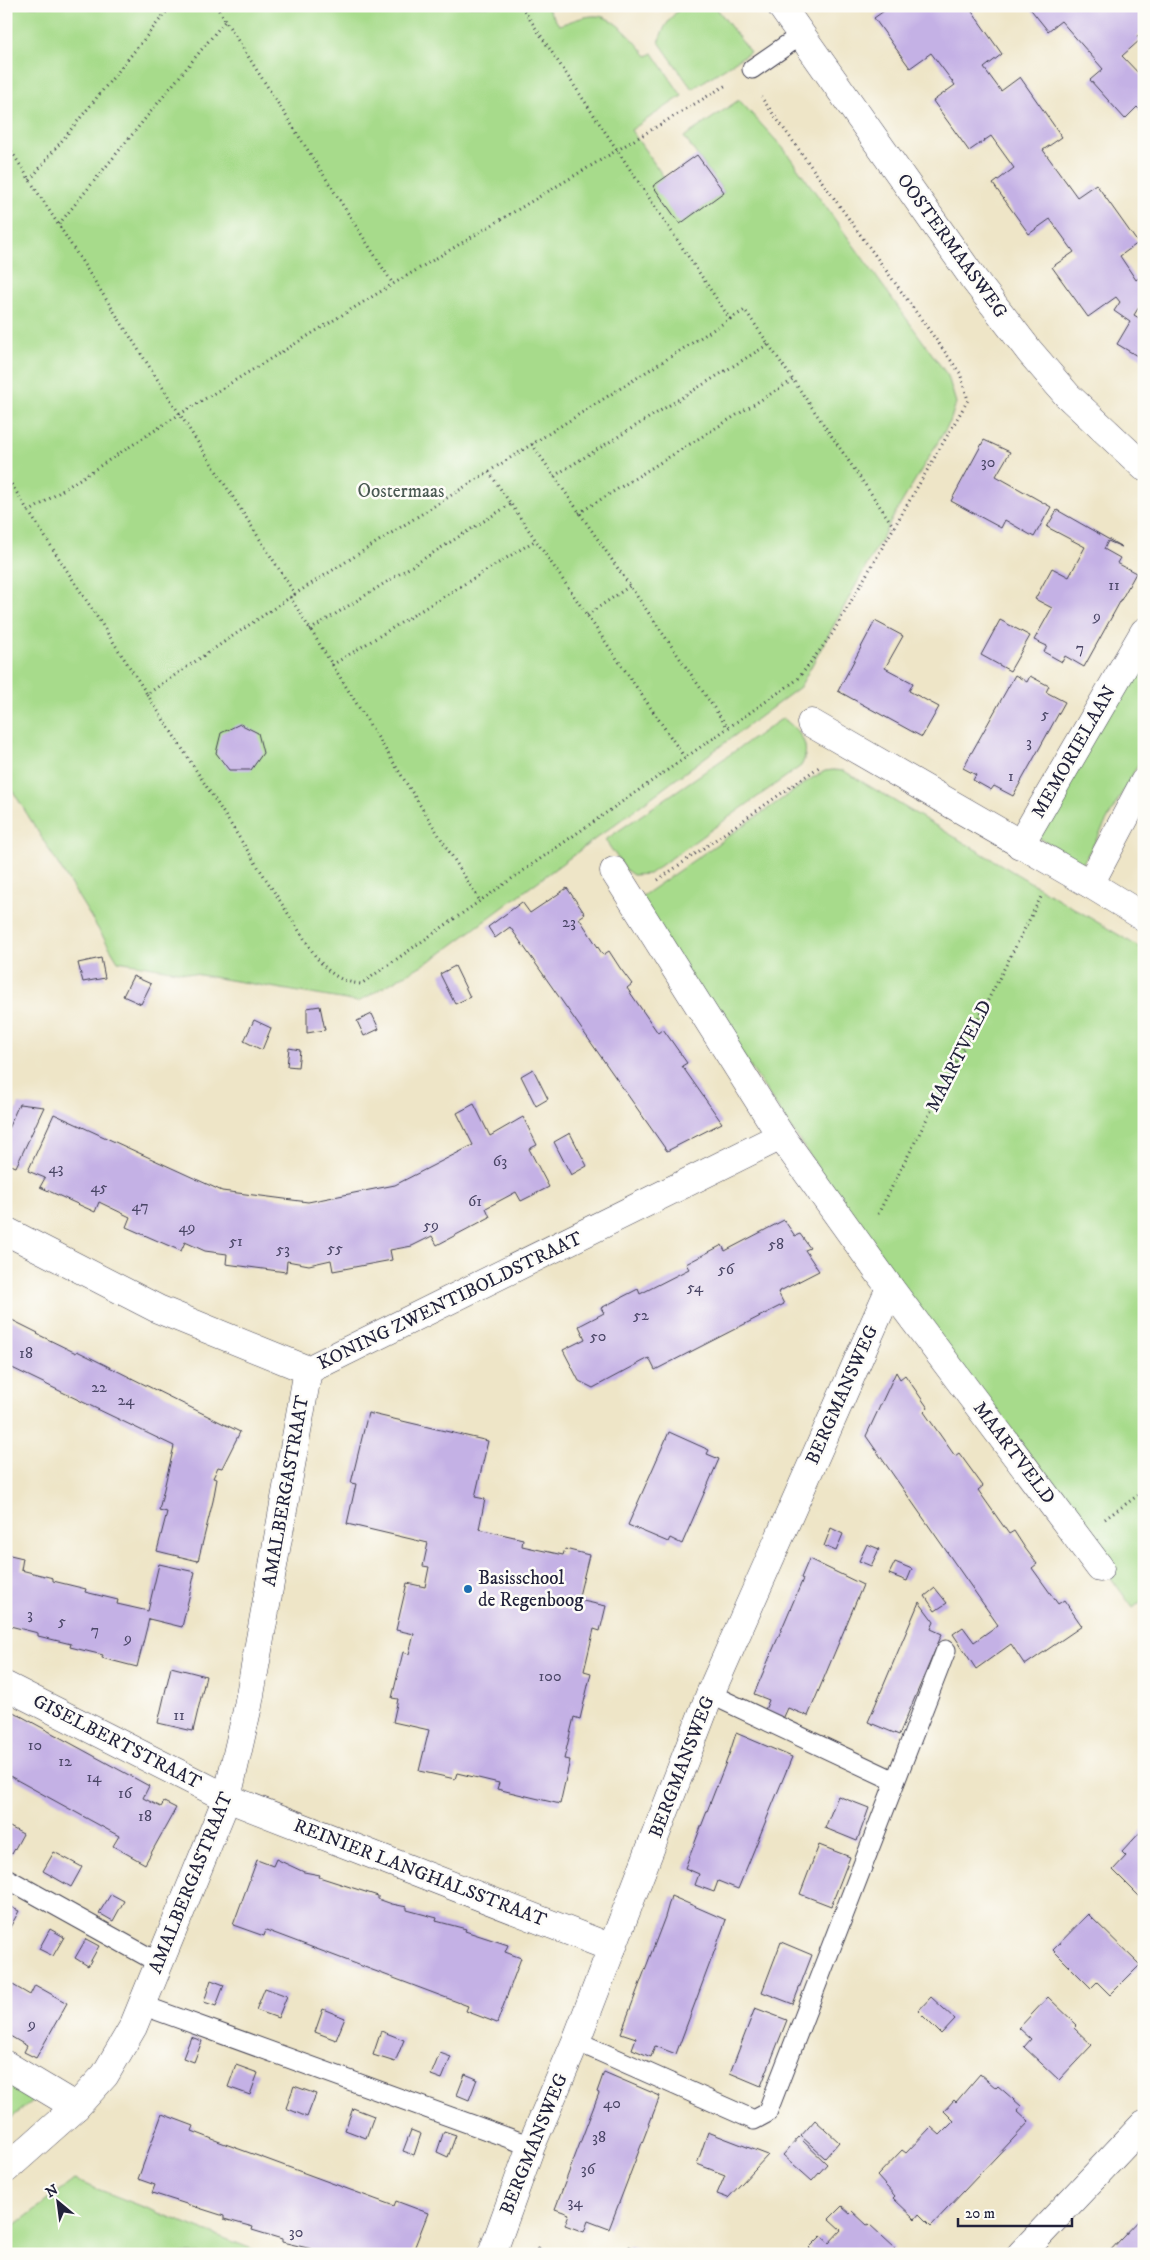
<svg xmlns="http://www.w3.org/2000/svg" width="1150" height="2260" font-family="'IM FELL DW Pica',serif">
	<style>
		.green { fill: #a7db8b; stroke: #647e63 }
		.building { fill: #c4b1e5 }
		.lines { fill: none; stroke-linecap: round; stroke-linejoin: round }
		.lane-casing { stroke: #413f50; stroke-width: 21 }
		.street-casing { stroke: #413f50; stroke-width: 29 }
		.secondary-casing { stroke: #413f50; stroke-width: 29 }
		.path { stroke: #413f50; stroke-width: 3; stroke-dasharray: 1 4; stroke-linecap: butt }
		.lane { stroke: #fff; stroke-width: 19 }
		.street { stroke: #fff; stroke-width: 28 }
		.secondary { stroke: #fff; stroke-width: 28 }
		.poi-dot { fill: #1f6fb2; stroke: #fdfcf7; stroke-width: 2 }
		.labels { text-anchor: middle; dominant-baseline: central; stroke-width: 5; stroke-linejoin: round; paint-order: stroke }
		.number-label { font-size: 16px; fill: #4a4666 }
		.street-label { font-size: 19px; fill: #22223b; stroke: #fdfcf7 }
		.park-label { font-size: 19px; fill: #4a5a53; stroke: #fdfcf7 }
		.poi-label { font-size: 19px; fill: #22223b; stroke: #fdfcf7; text-anchor: start }
	</style>
	<rect width="100%" height="100%" fill="#fdfcf7"/>
	<filter id="ink" filterUnits="userSpaceOnUse"><feTurbulence type="fractalNoise" baseFrequency=".02" numOctaves="2"/><feDisplacementMap in="SourceGraphic" scale="10" xChannelSelector="R" yChannelSelector="G"/><feConvolveMatrix kernelMatrix="1 2 1 2 8 2 1 2 1" color-interpolation-filters="sRGB"/></filter>
	<filter id="wash" filterUnits="userSpaceOnUse"><feTurbulence type="fractalNoise" baseFrequency=".0096" numOctaves="4" result="noise"/><feDisplacementMap in="SourceGraphic" scale="20" xChannelSelector="R" yChannelSelector="G"/><feGaussianBlur stdDeviation="1.12" result="paint"/><feColorMatrix in="noise" values="0 0 0 0 0 0 0 0 0 0 0 0 0 0 0 0 0 1.4 0 .05"/><feComposite in="paint" operator="in"/></filter>
	<g filter="url(#wash)">
		<rect width="100%" height="100%" fill="#eee5c7"/>
		<g class="green">
			<path d="M6 6H546L559 25C570 22 585 15 597 16 614 16 637 43 647 56L653 53 682 96 631 130 691 216 724 192 684 137 739 100 784 149 948 376 956 403 950 422 896 512 800 687 436 957 358 1002 118 961 6 780Z"/>
			<path d="M683 6H715L750 52 692 89 659 42C662 28 672 15 683 6Z"/>
			<polygon points="1144,642 1144,754 1083,863 1036,836"/>
			<path d="M783 718C799 731 813 745 801 766L649 874 633 875 626 870 605 840Z"/>
			<polygon points="833,770 844,771 1144,950 1144,1599 1133,1608 896,1285 638,899 812,778 825,771"/>
			<polygon points="6,2079 38,2097 6,2122"/>
			<polygon points="74,2180 265,2254 6,2254 6,2232"/>
		</g>
		<g id="blocks">
			<g class="building">
				<polygon points="891,6 940,6 941,8 944,6 968,6 1002,54 984,68 1001,91 1020,77 1062,137 1043,150 1077,197 1096,184 1138,243 1120,256 1136,280 1143,275 1144,277 1144,299 1134,315 1144,321 1144,360 1117,344 1130,322 1114,311 1120,302 1116,297 1088,317 1052,267 1074,252 1050,219 1029,234 993,184 1014,168 991,136 969,151 933,101 955,85 931,53 910,68 874,18"/>
				<polygon points="1028,6 1137,6 1144,14 1144,30 1137,36 1140,40 1122,56 1144,79 1144,114 1137,107 1125,119 1090,80 1103,69 1061,21 1048,31"/>
				<polygon points="697,155 724,192 680,224 653,186"/>
				<polygon points="984,440 1010,452 996,476 1051,507 1034,537 1005,520 1001,528 951,501"/>
				<polygon points="1057,510 1122,547 1108,541 1104,549 1120,558 1117,563 1136,573 1084,667 1065,656 1062,662 1044,652 1047,646 1034,640 1052,608 1035,599 1052,568 1069,577 1085,547 1047,527"/>
				<polygon points="1000,620 1030,636 1010,671 981,655"/>
				<polygon points="875,621 903,636 885,668 913,683 909,691 939,707 922,737 838,691"/>
				<polygon points="1015,675 1027,682 1030,676 1049,686 1046,692 1065,702 1013,796 994,786 991,790 973,780 976,775 963,768"/>
				<polygon points="240,724 258,733 263,753 251,770 229,770 216,753 221,733"/>
				<polygon points="567,888 585,914 579,918 603,955 609,951 620,968 632,984 627,988 658,1033 663,1029 687,1063 682,1066 722,1123 667,1151 510,927 495,938 488,927 522,902 530,913"/>
				<polygon points="101,958 105,978 83,982 78,963"/>
				<polygon points="455,966 470,997 455,1004 440,974"/>
				<polygon points="133,976 151,984 141,1004 123,996"/>
				<polygon points="320,1006 325,1030 307,1033 307,1008"/>
				<polygon points="372,1014 379,1029 364,1036 357,1021"/>
				<polygon points="254,1020 271,1028 262,1050 244,1041"/>
				<polygon points="289,1048 300,1050 298,1067 287,1066"/>
				<polygon points="533,1069 548,1099 536,1106 521,1076"/>
				<polygon points="19,1104 44,1107 16,1167 6,1163 6,1133"/>
				<polygon points="474,1104 490,1136 523,1117 537,1145 529,1149 549,1187 521,1201 516,1192 486,1208 490,1217 437,1245 432,1236 412,1246 390,1250 392,1260 333,1271 331,1260 309,1265 287,1261 286,1272 226,1264 227,1254 205,1251 185,1242 181,1251 126,1227 130,1217 99,1202 95,1212 40,1187 45,1178 28,1171 54,1114 222,1191 308,1202 395,1185 473,1145 457,1113"/>
				<polygon points="570,1133 587,1166 571,1175 554,1142"/>
				<polygon points="784,1220 795,1236 800,1234 810,1248 805,1250 819,1271 778,1292 784,1304 655,1370 649,1358 593,1388 579,1381 563,1350 585,1339 579,1326 604,1313 601,1308 638,1289 640,1294 689,1269 686,1264 722,1245 725,1251"/>
				<polygon points="6,1317 38,1333 37,1334 76,1353 77,1351 240,1432 222,1468 218,1467 213,1478 217,1479 213,1501 198,1561 157,1551 167,1512 159,1510 174,1446 6,1365"/>
				<polygon points="896,1372 900,1379 905,1375 928,1408 924,1412 955,1456 959,1453 983,1486 978,1490 1009,1534 1014,1531 1025,1548 1037,1564 1032,1568 1058,1604 1064,1600 1082,1626 1025,1665 1011,1644 976,1669 953,1634 963,1627 974,1642 998,1625 866,1436"/>
				<polygon points="368,1413 488,1441 475,1497 485,1499 479,1529 523,1539 522,1546 563,1555 565,1549 589,1555 578,1600 606,1606 600,1631 594,1629 584,1671 591,1673 580,1719 574,1717 564,1759 570,1760 560,1804 497,1789 499,1783 457,1773 455,1779 419,1771 429,1730 393,1722 398,1699 392,1698 403,1652 409,1654 414,1634 396,1630 407,1583 425,1587 429,1567 423,1566 428,1543 347,1524 356,1484 351,1483"/>
				<polygon points="669,1432 709,1450 707,1454 719,1459 682,1544 670,1538 668,1542 628,1525"/>
				<polygon points="831,1528 843,1534 836,1551 824,1546"/>
				<polygon points="867,1544 879,1549 871,1566 859,1561"/>
				<polygon points="6,1554 23,1558 21,1570 53,1578 53,1581 86,1589 85,1592 118,1600 117,1604 148,1611 159,1564 195,1572 182,1627 149,1619 137,1667 102,1658 103,1655 70,1647 71,1644 38,1636 38,1633 6,1625"/>
				<polygon points="809,1559 863,1585 808,1716 788,1708 783,1719 765,1710 769,1700 754,1694 803,1579 801,1578"/>
				<polygon points="895,1562 912,1569 907,1581 889,1574"/>
				<polygon points="935,1588 947,1603 935,1611 925,1596"/>
				<polygon points="919,1602 934,1622 931,1629 942,1634 899,1735 868,1722"/>
				<polygon points="171,1667 206,1676 193,1731 158,1723"/>
				<polygon points="6,1708 149,1786 143,1798 161,1807 164,1802 176,1808 145,1864 113,1846 119,1836 6,1774"/>
				<polygon points="736,1733 792,1757 738,1889 718,1881 714,1892 695,1885 699,1874 685,1868 730,1752"/>
				<polygon points="838,1796 869,1808 857,1841 825,1828"/>
				<polygon points="6,1825 23,1834 12,1854 6,1850"/>
				<polygon points="1144,1828 1144,1901 1113,1870 1126,1856 1122,1852"/>
				<polygon points="819,1845 850,1857 831,1906 800,1894"/>
				<polygon points="54,1852 82,1867 71,1887 43,1871"/>
				<polygon points="276,1859 304,1872 320,1875 319,1877 378,1896 378,1899 392,1904 407,1907 407,1910 437,1918 436,1921 466,1929 465,1931 508,1945 505,1952 521,1958 497,2023 466,2011 468,2006 266,1930 264,1936 233,1925 257,1860 273,1866"/>
				<polygon points="111,1894 124,1901 113,1921 99,1913"/>
				<polygon points="671,1896 726,1920 676,2054 655,2046 651,2057 632,2049 636,2038 621,2033 665,1917"/>
				<polygon points="6,1905 19,1911 8,1931 6,1930"/>
				<polygon points="1088,1914 1140,1965 1110,1995 1097,1982 1091,1988 1053,1950"/>
				<polygon points="50,1929 64,1937 53,1956 39,1949"/>
				<polygon points="86,1939 99,1946 88,1966 75,1958"/>
				<polygon points="781,1942 812,1955 793,2004 762,1992"/>
				<polygon points="211,1980 224,1985 216,2006 204,2002"/>
				<polygon points="6,1981 30,1995 35,1985 67,2003 36,2058 24,2052 27,2046 10,2036 6,2042"/>
				<polygon points="265,1988 287,1996 278,2018 256,2010"/>
				<polygon points="931,1997 955,2019 941,2034 918,2011"/>
				<polygon points="1048,1997 1077,2025 1074,2028 1092,2045 1059,2080 1024,2047 1031,2039 1019,2028"/>
				<polygon points="755,2008 787,2020 761,2086 730,2073"/>
				<polygon points="323,2009 345,2018 336,2040 315,2032"/>
				<polygon points="381,2031 404,2040 395,2062 373,2055"/>
				<polygon points="191,2037 202,2041 194,2062 183,2058"/>
				<polygon points="440,2053 451,2057 442,2079 431,2075"/>
				<polygon points="236,2065 258,2073 250,2095 228,2087"/>
				<polygon points="604,2072 660,2096 609,2229 588,2221 584,2232 565,2225 569,2214 555,2209 599,2093 597,2092"/>
				<polygon points="465,2074 477,2079 469,2100 457,2095"/>
				<polygon points="980,2074 996,2088 998,2086 1021,2106 1017,2111 1029,2122 931,2226 919,2214 915,2219 893,2198 895,2196 877,2176 902,2150 906,2153 931,2127 940,2135 954,2121 944,2111 954,2100 956,2102"/>
				<polygon points="294,2086 316,2094 307,2117 286,2108"/>
				<polygon points="353,2108 374,2116 366,2138 345,2130"/>
				<polygon points="162,2114 194,2126 192,2131 220,2142 394,2206 396,2201 428,2213 412,2254 322,2254 311,2252 312,2249 282,2242 282,2239 252,2230 253,2227 224,2219 224,2216 152,2193 155,2185 138,2179"/>
				<polygon points="815,2120 839,2142 825,2158 801,2136"/>
				<polygon points="411,2130 421,2134 414,2155 403,2151"/>
				<polygon points="444,2131 456,2135 448,2157 437,2152"/>
				<polygon points="708,2132 768,2155 728,2198 717,2194 725,2175 697,2164"/>
				<polygon points="799,2137 827,2164 812,2181 783,2155"/>
				<polygon points="842,2206 850,2213 852,2211 867,2225 869,2224 895,2248 891,2252 893,2254 816,2254 809,2248 821,2236 829,2243 841,2230 829,2219"/>
				<polygon points="1144,2215 1144,2254 1107,2254 1121,2239"/>
				<polygon points="629,2246 649,2254 626,2254"/>
				<polygon points="537,2248 553,2254 535,2254"/>
			</g>
		</g>
	</g>
	<g filter="url(#ink)">
		<use href="#blocks" fill-opacity="0" stroke="#413f50" stroke-width="1"/>
		<g class="lines">
			<defs>
				<g id="lane">
					<polyline points="752,69 801,35"/>
					<polyline points="710,1694 895,1781"/>
					<polyline points="6,1878 159,1963"/>
					<polyline points="142,2005 531,2146"/>
					<polyline points="576,2041 754,2120 767,2113 946,1650"/>
				</g>
				<g id="street">
					<polyline points="811,723 1090,884 1144,917"/>
					<polyline points="1020,845 1144,632"/>
					<polyline points="614,871 781,1136 890,1288 1100,1568"/>
					<polyline points="1090,884 1144,782"/>
					<polyline points="6,1231 158,1309 308,1370 781,1136"/>
					<polyline points="6,1686 227,1798 612,1948"/>
					<polyline points="6,2065 76,2107"/>
					<polyline points="6,2169 76,2107 105,2075 133,2027 227,1798 248,1706 308,1370"/>
					<polyline points="492,2254 531,2146 576,2041 710,1694 890,1288"/>
				</g>
				<g id="secondary">
					<polyline points="781,6 973,278 1030,352 1067,395 1144,467"/>
					<polyline points="1021,2254 1144,2124"/>
				</g>
			</defs>
			<use href="#lane" class="lane-casing"/>
			<use href="#street" class="street-casing"/>
			<use href="#secondary" class="secondary-casing"/>
			<g class="path">
				<polyline points="216,6 393,284 728,84"/>
				<polyline points="6,143 295,594 730,319 521,6"/>
				<polyline points="30,180 171,6"/>
				<polyline points="59,224 225,21"/>
				<polyline points="730,319 745,310 894,527"/>
				<polyline points="532,444 728,728"/>
				<polyline points="489,472 685,758"/>
				<polyline points="6,476 29,512"/>
				<polyline points="554,476 769,344"/>
				<polyline points="579,513 793,380"/>
				<polyline points="295,594 147,694 29,512 180,414 393,284"/>
				<polyline points="290,597 480,901"/>
				<polyline points="587,615 630,586"/>
				<polyline points="310,630 511,504"/>
				<polyline points="332,665 536,540"/>
				<path d="M147 694 316 957C329 973 340 982 361 984L798 679 832 634 968 400 960 373 761 97"/>
				<polyline points="658,880 819,767"/>
				<polyline points="878,1214 1042,895"/>
				<polyline points="1105,1519 1144,1491"/>
			</g>
			<use href="#lane" class="lane"/>
			<use href="#street" class="street"/>
			<use href="#secondary" class="secondary"/>
		</g>
	</g>
	<circle class="poi-dot" cx="468" cy="1589" r="5"/>
	<g class="labels">
		<g class="number-label">
			<text x="988" y="462">30</text>
			<text x="1114" y="585">11</text>
			<text x="1097" y="616">9</text>
			<text x="1080" y="648">7</text>
			<text x="1045" y="714">5</text>
			<text x="1029" y="742">3</text>
			<text x="1011" y="776">1</text>
			<text x="569" y="922">23</text>
			<text x="500" y="1161">63</text>
			<text x="56" y="1168">43</text>
			<text x="99" y="1187">45</text>
			<text x="475" y="1201">61</text>
			<text x="140" y="1206">47</text>
			<text x="431" y="1225">59</text>
			<text x="187" y="1227">49</text>
			<text x="236" y="1241">51</text>
			<text x="776" y="1244">58</text>
			<text x="335" y="1248">55</text>
			<text x="283" y="1249">53</text>
			<text x="726" y="1269">56</text>
			<text x="695" y="1287">54</text>
			<text x="641" y="1315">52</text>
			<text x="598" y="1336">50</text>
			<text x="26" y="1353">18</text>
			<text x="99" y="1387">22</text>
			<text x="126" y="1400">24</text>
			<text x="30" y="1614">3</text>
			<text x="62" y="1621">5</text>
			<text x="95" y="1630">7</text>
			<text x="128" y="1638">9</text>
			<text x="550" y="1676">100</text>
			<text x="179" y="1715">11</text>
			<text x="35" y="1745">10</text>
			<text x="65" y="1761">12</text>
			<text x="94" y="1777">14</text>
			<text x="125" y="1793">16</text>
			<text x="145" y="1816">18</text>
			<text x="32" y="2024">9</text>
			<text x="612" y="2103">40</text>
			<text x="599" y="2137">38</text>
			<text x="588" y="2169">36</text>
			<text x="575" y="2202">34</text>
			<text x="296" y="2232">30</text>
		</g>
		<g class="street-label">
			<text transform="translate(952 246) rotate(54)">OOSTERMAASWEG</text>
			<text transform="translate(1074 752) rotate(-60)">MEMORIELAAN</text>
			<text transform="translate(959 1056) rotate(-63)">MAARTVELD</text>
			<text transform="translate(450 1301) rotate(-26)">KONING ZWENTIBOLDSTRAAT</text>
			<text transform="translate(842 1395) rotate(-66)">BERGMANSWEG</text>
			<text transform="translate(1014 1453) rotate(53)">MAARTVELD</text>
			<text transform="translate(286 1491) rotate(-80)">AMALBERGASTRAAT</text>
			<text transform="translate(117 1742) rotate(27)">GISELBERTSTRAAT</text>
			<text transform="translate(682 1767) rotate(-69)">BERGMANSWEG</text>
			<text transform="translate(420 1873) rotate(21)">REINIER LANGHALSSTRAAT</text>
			<text transform="translate(191 1883) rotate(-68)">AMALBERGASTRAAT</text>
			<text transform="translate(534 2144) rotate(-68)">BERGMANSWEG</text>
		</g>
		<g class="park-label">
			<text x="401" y="491">Oostermaas</text>
		</g>
		<g class="poi-label">
			<text x="478" y="1578">Basisschool<tspan x="478" dy="22">de Regenboog</tspan></text>
		</g>
	</g>
	<rect width="1150" height="2260" fill="none" stroke="#fdfcf7" stroke-width="25"/>
	<g transform="translate(58 2202) rotate(331)" stroke="#fdfcf7" stroke-width="4" paint-order="stroke">
	<path d="M0-4L9 19L0 12L-9 19Z" fill="#22223b"/>
	<text y="-8" font-size="14" font-weight="bold" text-anchor="middle" fill="#22223b">N</text>
	</g>
	<path d="M958 2218v8h114v-8" fill="none" stroke="#22223b" stroke-width="2.5"/>
	<text x="965" y="2218" font-size="15" fill="#22223b" stroke="#fdfcf7" stroke-width="4" paint-order="stroke">20 m</text>
</svg>
